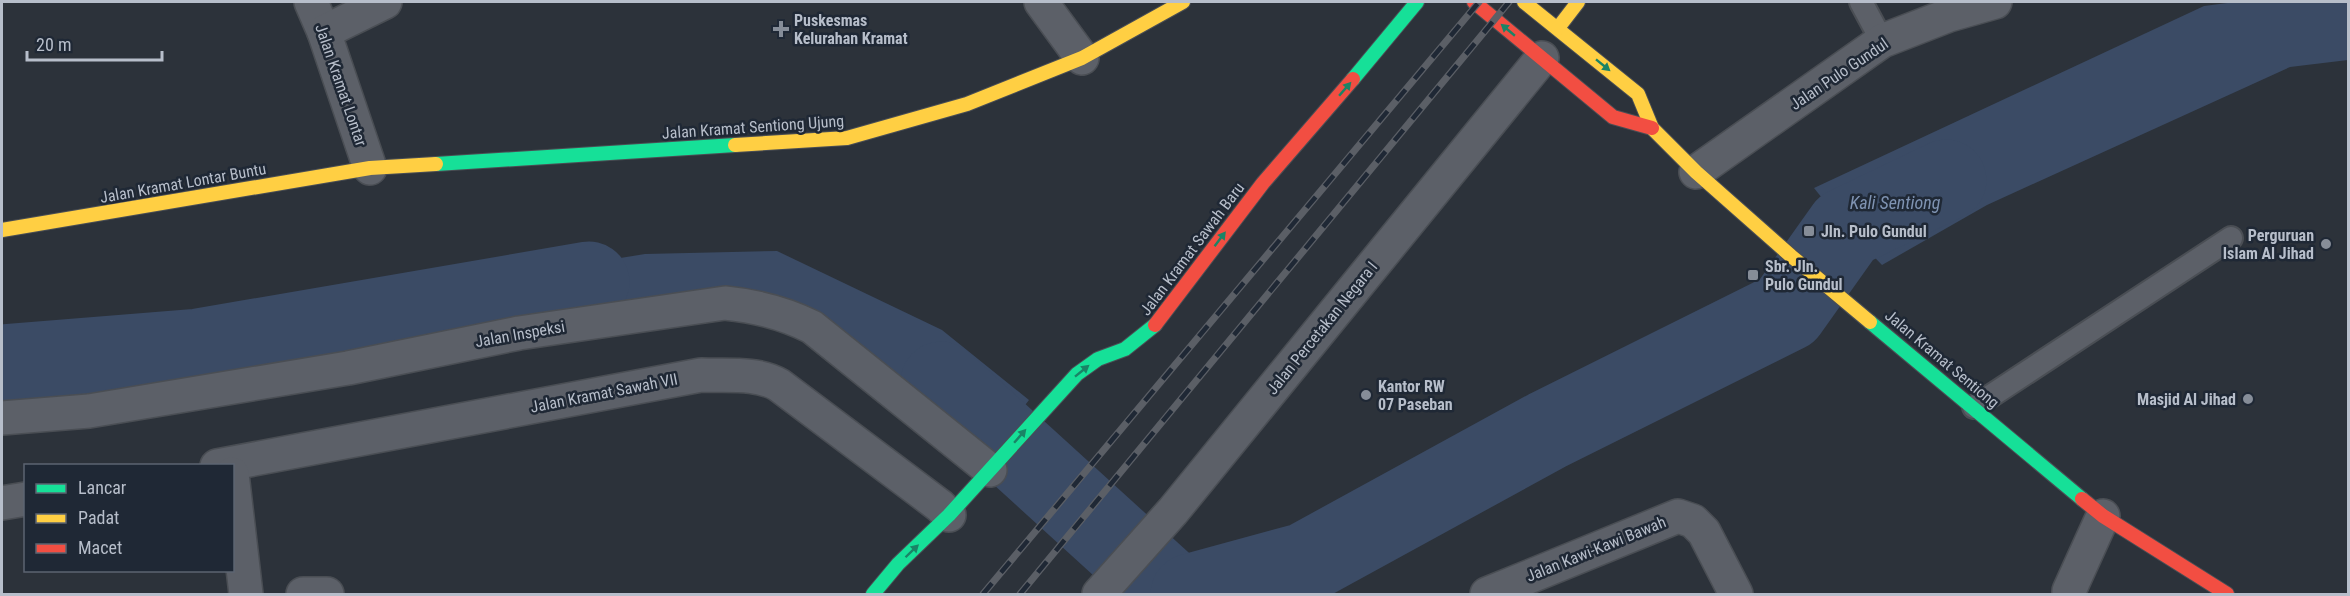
<svg xmlns="http://www.w3.org/2000/svg" width="2350" height="596" font-family="'Roboto Condensed',sans-serif">
	<style>
		.water { fill: #3b4b65 }
		.lines { fill: none; stroke-linecap: round; stroke-linejoin: round }
		.river { stroke: #3b4b65; stroke-width: 81 }
		.lane-casing { stroke: #4a4e54; stroke-width: 26 }
		.street-casing { stroke: #4a4e54; stroke-width: 36 }
		.fast-casing { stroke: #4a4e54; stroke-width: 16 }
		.slow-casing { stroke: #4a4e54; stroke-width: 16 }
		.jam-casing { stroke: #4a4e54; stroke-width: 16 }
		.lane { stroke: #5c6068; stroke-width: 22 }
		.street { stroke: #5c6068; stroke-width: 33 }
		.fast { stroke: #16e098; stroke-width: 14 }
		.slow { stroke: #ffcf43; stroke-width: 14 }
		.jam { stroke: #f24e42; stroke-width: 14 }
		.rail-casing { stroke: #5b5f66; stroke-width: 7 }
		.rail { stroke: #1f2835; stroke-width: 4.5; stroke-dasharray: 14; stroke-linecap: butt }
		.oneway { fill: #1a8466 }
		.poi-dot { fill: #868d98; stroke: #1f2835; stroke-width: 2 }
		.labels { text-anchor: middle; dominant-baseline: central; stroke-width: 5; stroke-linejoin: round; paint-order: stroke }
		.poi-label { font-size: 16px; font-weight: bold; fill: #b7beca; stroke: #1f2835; text-anchor: start }
		.street-label { font-size: 16px; fill: #b7beca; stroke: #1f2835 }
		.water-label { font-size: 18px; font-style: italic; fill: #7f93b2; stroke: #1f2835 }
	</style>
	<rect width="100%" height="100%" fill="#2c323a"/>
	<g class="water">
		<polygon points="2235,2 2348,2 2348,60 2290,67 1987,205 1882,265 1846,228 1814,188 2204,6"/>
		<polygon points="777,251 942,330 1029,400 990,451 775,296 485,328 472,282 645,254"/>
	</g>
	<g class="lines">
		<g class="river">
			<polyline points="2,365 199,349 589,282"/>
			<polyline points="941,382 1174,594"/>
			<polyline points="1191,594 1305,563 1548,430 1787,311 1846,228 1946,180"/>
		</g>
		<defs>
			<g id="lane">
				<polyline points="1861,2 1882,41"/>
				<polyline points="1974,407 2231,238"/>
			</g>
			<g id="street">
				<polyline points="311,2 324,32 370,168"/>
				<polyline points="1041,2 1082,58"/>
				<polyline points="324,32 385,2"/>
				<polyline points="1696,172 1882,41 1949,15 1995,2"/>
				<path d="M2 418 89 411 348 368 519 333 725 303C756 306 784 313 812 327L990 470"/>
				<path d="M217 466 701 375C726 376 757 372 779 385L940 506 949 515"/>
				<polyline points="232,474 246,594"/>
				<polyline points="2,503 26,499"/>
				<polyline points="303,594 327,594"/>
				<polyline points="1099,594 1173,511 1542,58"/>
				<polyline points="1487,594 1678,516 1693,521 1704,532 1736,594"/>
				<polyline points="2069,594 2069,591 2103,516"/>
			</g>
			<g id="fast">
				<polyline points="1353,79 1417,2"/>
				<polyline points="436,164 735,145"/>
				<polyline points="1870,322 2082,499"/>
				<polyline points="873,594 898,564 949,515 1077,374 1098,359 1125,349 1155,325"/>
			</g>
			<g id="slow">
				<polyline points="1524,2 1638,94 1652,128 1696,172 1791,256 1870,322"/>
				<polyline points="1558,28 1578,2"/>
				<polyline points="735,145 847,138 967,104 1082,58 1183,2"/>
				<polyline points="2,230 370,168 436,164"/>
			</g>
			<g id="jam">
				<polyline points="1474,2 1613,117 1652,128"/>
				<polyline points="1155,325 1263,183 1353,79"/>
				<polyline points="2082,499 2103,516 2227,594"/>
			</g>
		</defs>
		<use href="#lane" class="lane-casing"/>
		<use href="#street" class="street-casing"/>
		<use href="#fast" class="fast-casing"/>
		<use href="#slow" class="slow-casing"/>
		<use href="#jam" class="jam-casing"/>
		<use href="#lane" class="lane"/>
		<use href="#street" class="street"/>
		<use href="#fast" class="fast"/>
		<use href="#slow" class="slow"/>
		<use href="#jam" class="jam"/>
		<defs>
			<g id="rail">
				<polyline points="983,594 1479,2"/>
				<polyline points="1020,594 1509,2"/>
			</g>
		</defs>
		<use href="#rail" class="rail-casing"/>
		<use href="#rail" class="rail"/>
	</g>
	<defs><path id="oneway-solid" d="M-6-.8H1V-3.2L6.5 0L1 3.2V.8H-6Z" transform="scale(1.5)"/></defs>
	<g class="oneway">
		<use href="#oneway-solid" transform="translate(1508 30) rotate(-140)"/>
		<use href="#oneway-solid" transform="translate(1603 65) rotate(39)"/>
		<use href="#oneway-solid" transform="translate(1345 89) rotate(-49)"/>
		<use href="#oneway-solid" transform="translate(1220 239) rotate(-53)"/>
		<use href="#oneway-solid" transform="translate(1082 371) rotate(-39)"/>
		<use href="#oneway-solid" transform="translate(1020 436) rotate(-49)"/>
		<use href="#oneway-solid" transform="translate(912 551) rotate(-44)"/>
	</g>
	<g class="poi-dot">
		<path d="M778 20h6v6h6v6h-6v6h-6v-6h-6v-6h6z"/>
		<rect x="1803" y="225" width="12" height="12" rx="3"/>
		<circle cx="2326" cy="244" r="6"/>
		<rect x="1747" y="269" width="12" height="12" rx="3"/>
		<circle cx="1366" cy="395" r="6"/>
		<circle cx="2248" cy="399" r="6"/>
	</g>
	<g class="labels">
		<g class="poi-label">
			<text x="794" y="20">Puskesmas<tspan x="794" dy="18">Kelurahan Kramat</tspan></text>
			<text x="1821" y="231">Jln. Pulo Gundul</text>
			<text x="2314" y="235" text-anchor="end">Perguruan<tspan x="2314" dy="18">Islam Al Jihad</tspan></text>
			<text x="1765" y="266">Sbr. Jln.<tspan x="1765" dy="18">Pulo Gundul</tspan></text>
			<text x="1378" y="386">Kantor RW<tspan x="1378" dy="18">07 Paseban</tspan></text>
			<text x="2236" y="399" text-anchor="end">Masjid Al Jihad</text>
		</g>
		<g class="street-label">
			<text transform="translate(1839 74) rotate(-34)">Jalan Pulo Gundul</text>
			<text transform="translate(341 85) rotate(71)">Jalan Kramat Lontar</text>
			<text transform="translate(753 127) rotate(-4)">Jalan Kramat Sentiong Ujung</text>
			<text transform="translate(183 183) rotate(-10)">Jalan Kramat Lontar Buntu</text>
			<text transform="translate(1192 249) rotate(-53)">Jalan Kramat Sawah Baru</text>
			<text transform="translate(1322 328) rotate(-51)">Jalan Percetakan Negara I</text>
			<text transform="translate(520 334) rotate(-10)">Jalan Inspeksi</text>
			<text transform="translate(1942 359) rotate(40)">Jalan Kramat Sentiong</text>
			<text transform="translate(604 393) rotate(-11)">Jalan Kramat Sawah VII</text>
			<text transform="translate(1596 549) rotate(-22)">Jalan Kawi-Kawi Bawah</text>
		</g>
		<g class="water-label">
			<text x="1895" y="202">Kali Sentiong</text>
		</g>
	</g>
	<rect width="2350" height="596" fill="none" stroke="#b7beca" stroke-width="6"/>
	<rect x="24" y="464" width="210" height="108" fill="#1f2835" stroke="#5c6471" stroke-width="1.5"/>
	<rect x="36" y="484" width="30" height="9" fill="#16e098" stroke="#5c6471" stroke-width="1.5"/>
	<text x="78" y="494" font-size="18" fill="#b7beca">Lancar</text>
	<rect x="36" y="514" width="30" height="9" fill="#ffcf43" stroke="#5c6471" stroke-width="1.5"/>
	<text x="78" y="524" font-size="18" fill="#b7beca">Padat</text>
	<rect x="36" y="544" width="30" height="9" fill="#f24e42" stroke="#5c6471" stroke-width="1.5"/>
	<text x="78" y="554" font-size="18" fill="#b7beca">Macet</text>
	<path d="M27 51v9h135v-9" fill="none" stroke="#b7beca" stroke-width="3"/>
	<text x="36" y="51" font-size="18" fill="#b7beca" stroke="#1f2835" stroke-width="4.5" paint-order="stroke">20 m</text>
</svg>
